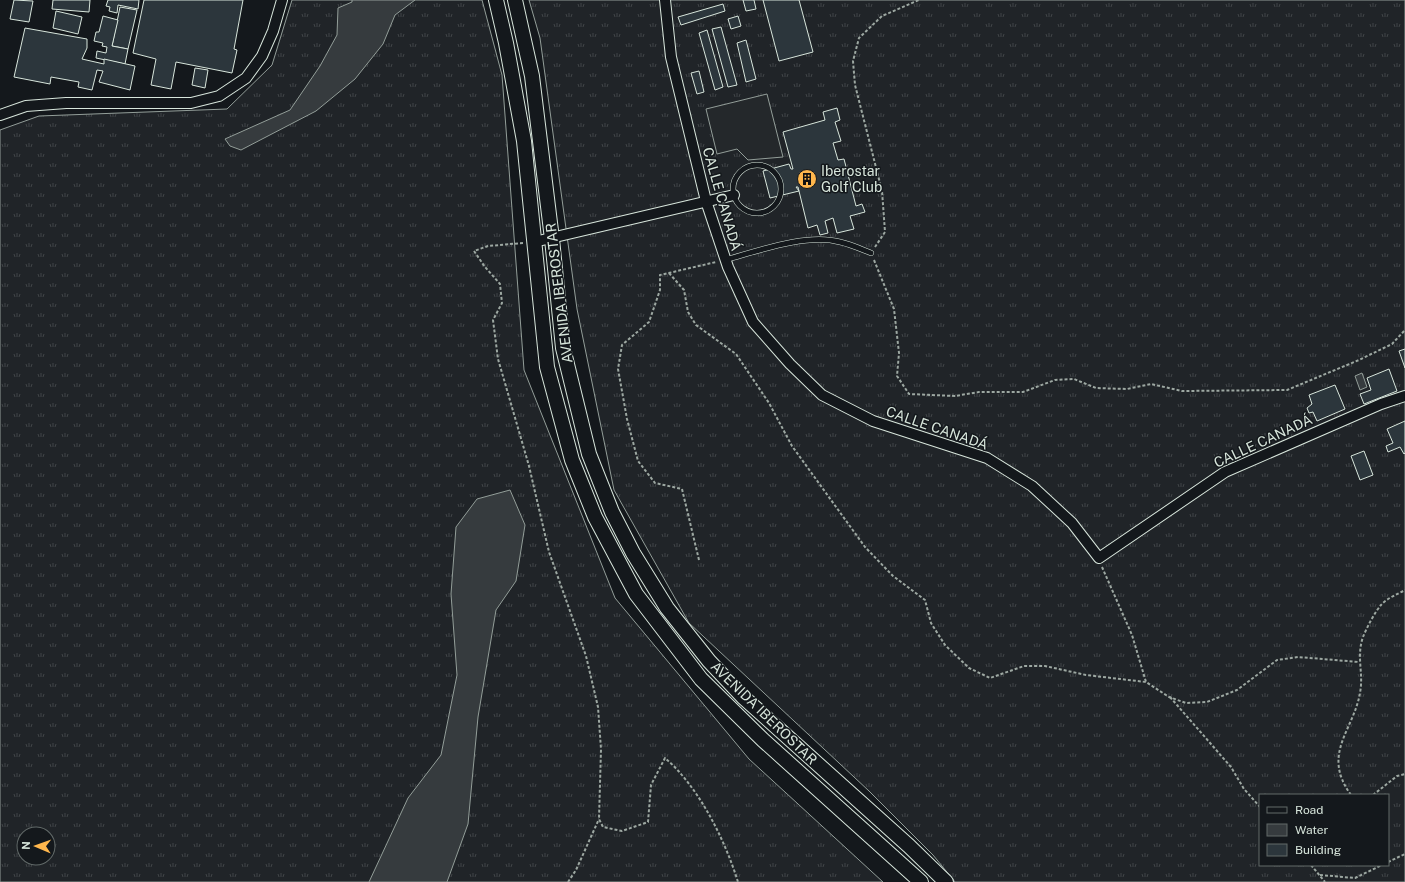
<svg xmlns="http://www.w3.org/2000/svg" width="1405" height="882" font-family="'Public Sans',sans-serif">
	<style>
		.grass { fill: url(#grass-tufts); stroke: #939e99; fill-rule: evenodd }
		.parking { fill: #24282b; stroke: #939e99 }
		.water { fill: #363b3e; stroke: #939e99 }
		.building { fill: #2c363c; stroke: #d8e6dc }
		.lines { fill: none; stroke-linecap: round; stroke-linejoin: round }
		.lane-casing { stroke: #d8e6dc; stroke-width: 6 }
		.street-casing { stroke: #d8e6dc; stroke-width: 12 }
		.secondary-casing { stroke: #d8e6dc; stroke-width: 16 }
		.path { stroke: #9da8a2; stroke-width: 2; stroke-dasharray: 3 2; stroke-linecap: butt }
		.lane { stroke: #14181c; stroke-width: 5 }
		.street { stroke: #14181c; stroke-width: 10 }
		.secondary { stroke: #14181c; stroke-width: 14 }
		.labels { text-anchor: middle; dominant-baseline: central; stroke-width: 3; stroke-linejoin: round; paint-order: stroke }
		.poi-label { font-size: 14px; fill: #d8e6dc; stroke: #14181c; text-anchor: start }
		.street-label { font-size: 14px; fill: #d8e6dc; stroke: #14181c }
	</style>
	<defs>
		<pattern id="grass-tufts" width="24" height="20" patternUnits="userSpaceOnUse"><rect width="24" height="20" fill="#202428"/><path d="M3 7l-1-3M5 7V3M7 7l1-3M15 17l-1-3M17 17v-4M19 17l1-3" fill="none" stroke="#404447"/></pattern>
	</defs>
	<rect width="100%" height="100%" fill="#14181c"/>
	<g class="grass">
		<path d="M292 0H482L502 75 524 370 615 598 749 759 883 882H0V130L39 116 227 109 272 65ZM24 834H48V858H24Z"/>
		<path d="M529 0H1405V882H955L933 855 869 791 689 623 614 490 577 309 540 38ZM1260 795H1388V865H1260Z"/>
	</g>
	<polygon class="parking" points="767,94 783,157 748,160 737,149 717,154 706,109"/>
	<g class="water">
		<polygon points="352,0 415,0 395,15 383,44 355,79 316,111 241,150 230,146 225,139 290,110 320,66 337,35 338,8 352,2"/>
		<polygon points="1362,373 1367,387 1360,390 1355,376"/>
		<polygon points="510,490 525,525 516,581 496,610 478,717 468,824 447,882 369,882 408,798 441,755 457,675 451,594 456,527 477,499"/>
	</g>
	<g class="building">
		<polygon points="14,0 33,1 29,22 10,19"/>
		<polygon points="53,0 90,0 89,12 52,9"/>
		<polygon points="108,0 139,0 138,9 118,5 117,13 109,11 110,7 106,6"/>
		<polygon points="144,0 243,0 234,49 237,50 232,73 176,62 171,89 151,85 156,59 133,53"/>
		<polygon points="743,0 754,0 756,9 746,11"/>
		<polygon points="763,0 799,0 813,52 779,61"/>
		<polygon points="723,4 725,11 681,25 678,17"/>
		<polygon points="120,7 137,10 128,49 112,46"/>
		<polygon points="56,11 82,17 78,34 53,28"/>
		<polygon points="103,16 118,20 112,46 128,49 125,64 96,58 97,51 106,53 107,47 102,46 103,43 94,41 96,32 99,32"/>
		<polygon points="738,16 741,26 731,29 728,19"/>
		<polygon points="721,27 737,85 728,87 712,29"/>
		<polygon points="25,28 87,39 87,48 82,59 104,64 104,59 135,66 130,90 99,82 103,71 97,70 92,90 78,87 79,82 51,77 50,84 14,77"/>
		<polygon points="707,30 723,87 715,90 699,33"/>
		<polygon points="746,40 756,79 746,82 737,43"/>
		<polygon points="195,68 208,70 205,88 192,85"/>
		<polygon points="699,71 704,92 697,94 691,73"/>
		<polygon points="837,108 840,120 835,122 841,141 833,143 838,160 844,159 856,206 862,204 865,212 850,216 854,229 837,233 833,218 825,221 828,233 820,235 817,225 808,228 798,187 796,187 799,191 770,198 763,171 789,164 791,169 793,169 783,132 825,120 823,112"/>
		<polygon points="1405,349 1405,368 1399,351"/>
		<polygon points="1389,369 1397,391 1364,404 1360,394 1371,390 1367,378"/>
		<polygon points="1335,385 1345,409 1317,421 1313,412 1309,413 1307,408 1312,404 1309,395"/>
		<polygon points="1405,421 1405,453 1404,454 1400,447 1388,452 1386,446 1393,443 1387,429"/>
		<polygon points="1364,451 1373,475 1360,480 1351,456"/>
	</g>
	<g class="lines">
		<defs>
			<g id="lane">
				<circle cx="757" cy="189" r="24"/>
				<path d="M725 260C758 251 806 233 840 242 850 244 861 249 871 253"/>
			</g>
			<g id="street">
				<polyline points="665,0 671,57 706,201 728,267 753,322 790,364 822,395 873,421 987,458 1032,486 1072,523 1099,558 1225,472 1381,404 1405,396"/>
				<polyline points="0,115 26,106 66,103 191,103 219,96 246,78 262,56 273,31 282,0"/>
				<polyline points="534,242 734,195"/>
			</g>
			<g id="secondary">
				<polyline points="496,0 506,43 524,141 547,367 572,460 595,517 636,594 701,679 763,740 921,882"/>
				<polyline points="515,0 532,76 552,239 563,348 589,454 612,512 633,553 667,608 709,661 743,697 909,846 946,882"/>
			</g>
		</defs>
		<use href="#lane" class="lane-casing"/>
		<use href="#street" class="street-casing"/>
		<use href="#secondary" class="secondary-casing"/>
		<g class="path">
			<path d="M523 243 488 246 474 251 485 267 500 284 502 303 493 320 498 359 529 466 549 552 586 656 598 707 601 749 599 819 603 827 622 831 648 822 651 785 665 758C699 787 725 840 738 882"/>
			<polyline points="875,247 885,232 882,191 855,85 853,61 859,38 882,16 919,0"/>
			<polyline points="874,260 894,309 899,353 897,376 909,394 955,396 979,392 1023,392 1055,380 1074,379 1096,388 1127,389 1151,384 1182,391 1287,390 1359,360 1392,344 1405,330"/>
			<polyline points="669,273 684,290 688,312 696,325 736,354 769,403 792,446 865,547 893,576 925,600 931,623 945,645 969,668 990,678 1024,666 1045,666 1086,675 1146,682 1169,697 1186,703 1207,702 1237,690 1277,660 1298,657 1359,662"/>
			<polyline points="699,560 682,489 655,483 638,461 627,419 618,369 622,345 649,322 660,290 660,275 716,262"/>
			<polyline points="1102,567 1132,635 1146,682"/>
			<polyline points="1170,697 1231,767 1244,789 1260,807"/>
			<path d="M1351 795C1319 751 1358 728 1361 685 1362 669 1357 654 1363 637 1367 627 1375 612 1381 605 1387 598 1398 594 1405 590"/>
			<polyline points="1373,795 1397,776 1405,774"/>
			<polyline points="1388,862 1405,854"/>
			<polyline points="1311,865 1325,882"/>
			<polyline points="1320,875 1355,878 1382,865"/>
			<polyline points="568,882 576,870 599,819"/>
		</g>
		<use href="#lane" class="lane"/>
		<use href="#street" class="street"/>
		<use href="#secondary" class="secondary"/>
	</g>
	<defs>
		<symbol id="building-disc" viewBox="-11 -11 22 22"><circle r="9.5" fill="#ffb74d" stroke="#14181c"/><path d="M-4-6H4V6H1V3H-1V6H-4ZM-2.5-4.3h1.7v1.8h-1.7ZM.8-4.3h1.7v1.8H.8ZM-2.5-1h1.7V.8h-1.7ZM.8-1h1.7V.8H.8Z" fill="#111"/></symbol>
	</defs>
	<g fill-rule="evenodd">
		<use href="#building-disc" x="796" y="168" width="22" height="22"/>
	</g>
	<g class="labels">
		<g class="poi-label">
			<text x="821" y="171">Iberostar<tspan x="821" dy="16">Golf Club</tspan></text>
		</g>
		<g class="street-label">
			<text transform="translate(722 199) rotate(74)">CALLE CANADÁ</text>
			<text transform="translate(559 293) rotate(-97)">AVENIDA IBEROSTAR</text>
			<text transform="translate(937 428) rotate(19)">CALLE CANADÁ</text>
			<text transform="translate(1263 441) rotate(-25)">CALLE CANADÁ</text>
			<text transform="translate(764 713) rotate(44)">AVENIDA IBEROSTAR</text>
		</g>
	</g>
	<rect x="1259" y="794" width="130" height="72" fill="#14181c" stroke="#626a69"/>
	<rect x="1267" y="807" width="20" height="6" fill="#14181c" stroke="#626a69"/>
	<text x="1295" y="814" font-size="12" fill="#d8e6dc">Road</text>
	<rect x="1267" y="824" width="20" height="12" fill="#363b3e" stroke="#626a69"/>
	<text x="1295" y="834" font-size="12" fill="#d8e6dc">Water</text>
	<rect x="1267" y="844" width="20" height="12" fill="#2c363c" stroke="#626a69"/>
	<text x="1295" y="854" font-size="12" fill="#d8e6dc">Building</text>
	<g transform="translate(36 846) rotate(272)"><circle r="19" fill="#14181c" stroke="#626a69"/>
	<path d="M0-3L7 15L0 10L-7 15Z" fill="#ffb74d"/>
	<text y="-6" font-size="11" font-weight="bold" text-anchor="middle" fill="#d8e6dc">N</text>
	</g>
</svg>
